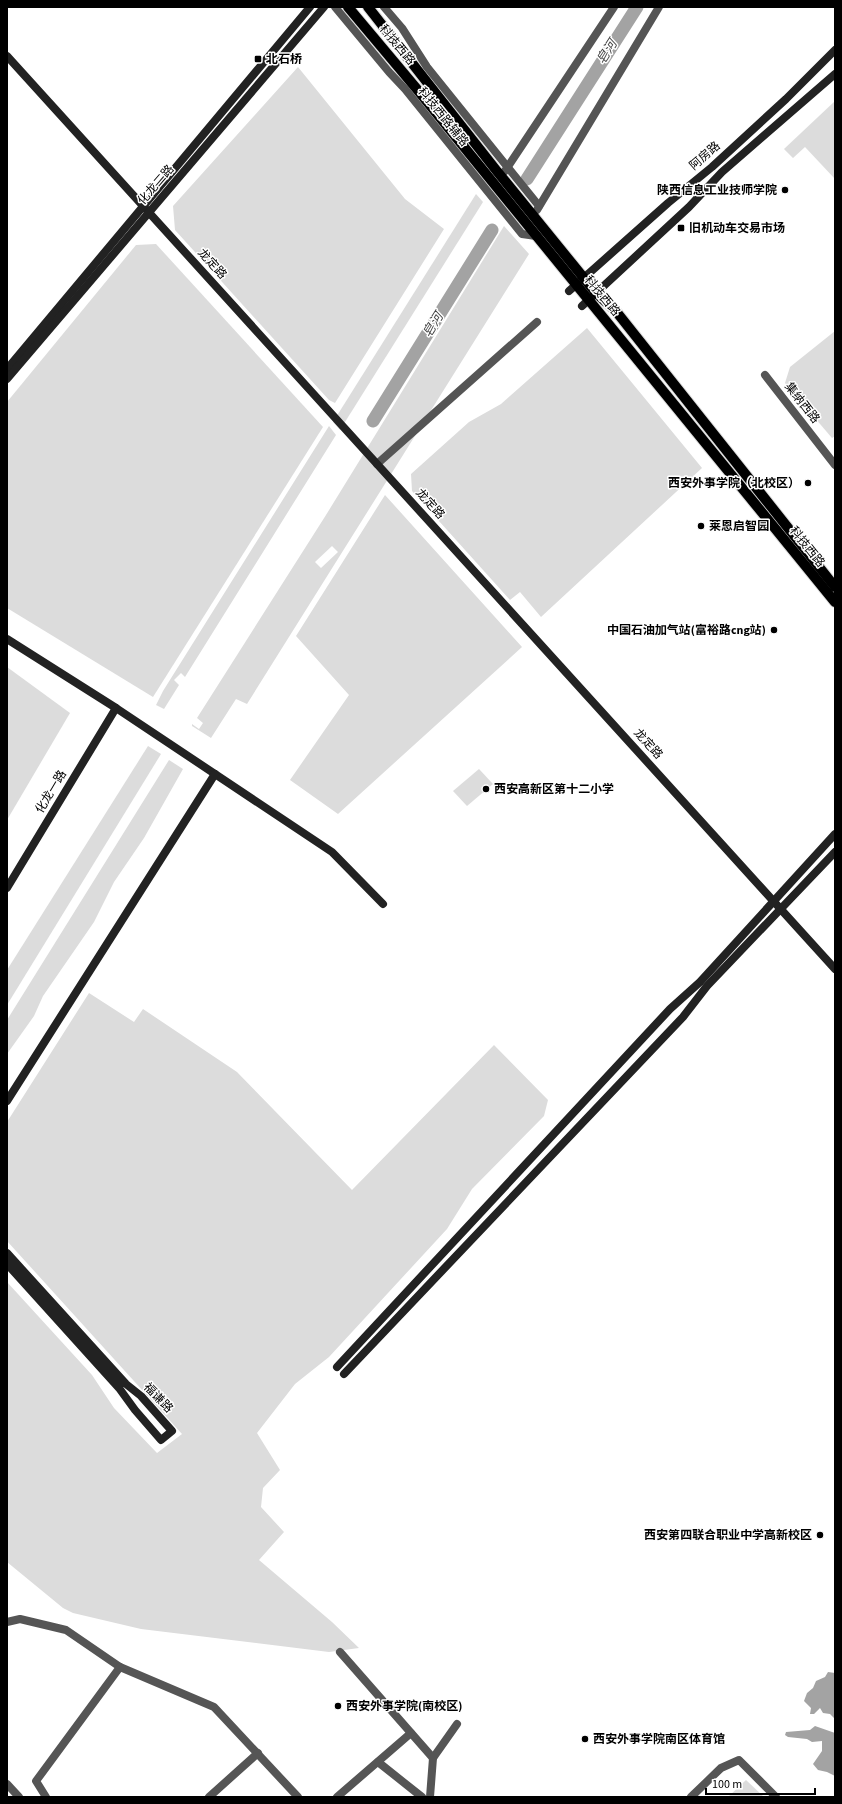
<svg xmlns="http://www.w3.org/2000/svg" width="842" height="1804" font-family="'Source Sans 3','Noto Sans SC',sans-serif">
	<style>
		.green { fill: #dcdcdc; fill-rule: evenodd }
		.water { fill: #a3a3a3 }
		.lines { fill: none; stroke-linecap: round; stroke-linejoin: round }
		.river { stroke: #a3a3a3; stroke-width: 13 }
		.primary-casing { stroke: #dbdbdb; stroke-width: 12 }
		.street { stroke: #555; stroke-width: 8 }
		.secondary { stroke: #222; stroke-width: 8 }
		.primary { stroke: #000; stroke-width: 10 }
		.poi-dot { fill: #000; stroke: #fff; stroke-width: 1.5 }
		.labels { text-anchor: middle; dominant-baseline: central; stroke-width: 3; stroke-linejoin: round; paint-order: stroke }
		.street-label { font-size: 12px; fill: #000; stroke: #fff }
		.poi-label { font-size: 12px; font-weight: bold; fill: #000; stroke: #fff; text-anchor: start }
		.water-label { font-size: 13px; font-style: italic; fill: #444; stroke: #fff }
	</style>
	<rect width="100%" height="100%" fill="#fff"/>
	<g class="green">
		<polygon points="298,67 405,199 444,229 335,403 329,400 175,230 173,206"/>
		<polygon points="835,101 835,179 805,147 793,158 784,149"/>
		<polygon points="476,194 483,202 340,430 333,422"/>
		<path d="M504 226 529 254 247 704 236 699 211 738 192 726V724L199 729 203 723 197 718 326 515ZM332 546 338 552 321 568 315 562Z"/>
		<polygon points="156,244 323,427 153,697 7,608 7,402 136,245"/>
		<polygon points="587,328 702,468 541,617 520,592 510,600 412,491 411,474 469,422 501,404"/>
		<polygon points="835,331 835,436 832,438 785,383 790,367"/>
		<polygon points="329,426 336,435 185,677 181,673 174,680 179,685 164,709 156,705 163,691"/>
		<polygon points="385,495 522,647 338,814 290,780 349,695 296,636"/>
		<polygon points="7,667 70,713 7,820"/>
		<polygon points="148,746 161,754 7,1005 7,970"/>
		<polygon points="169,760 183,769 144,838 114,882 94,922 43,996 34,1016 7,1054 7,1020"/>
		<polygon points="479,769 493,784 467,806 453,791"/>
		<polygon points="89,993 134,1022 143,1009 237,1072 352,1190 494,1045 548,1100 544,1116 472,1189 447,1229 329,1357 295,1384 257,1433 280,1470 263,1488 261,1507 284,1532 259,1560 332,1622 359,1648 329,1652 141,1629 73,1613 63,1608 7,1562 7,1282 92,1375 114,1408 157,1453 182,1434 7,1241 7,1122"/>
		<polygon points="746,1780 764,1797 728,1797"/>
	</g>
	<g class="water">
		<polygon points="828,1672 835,1673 835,1719 830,1714 823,1713 820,1708 814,1714 810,1714 811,1708 804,1701 807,1693 813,1688 816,1681 825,1677"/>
		<polygon points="815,1726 835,1733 835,1776 827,1772 818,1770 813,1764 822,1751 822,1741 812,1742 807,1739 788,1737 785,1735 786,1732 810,1730"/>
	</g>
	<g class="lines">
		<g class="river">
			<polyline points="527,179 637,7"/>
			<polyline points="373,421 492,230"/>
		</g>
		<defs>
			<g id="primary">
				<polyline points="348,7 416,88 835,602"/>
				<polyline points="368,7 496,170 596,293 615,310 835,587"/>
			</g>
		</defs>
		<use href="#primary" class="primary-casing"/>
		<g class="street">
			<polyline points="335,7 389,72 405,89 522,234 536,236"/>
			<polyline points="384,7 402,28 427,67 539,206"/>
			<polyline points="505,171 614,7"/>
			<polyline points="537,210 659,7"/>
			<polyline points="765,375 835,465"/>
			<polyline points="377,464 537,322"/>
			<polyline points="7,1622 20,1619 66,1630 120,1667 214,1707 298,1797"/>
			<polyline points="340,1652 433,1758"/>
			<polyline points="378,1762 422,1797"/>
			<polyline points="7,1784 19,1797"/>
			<polyline points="46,1797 36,1781 120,1667"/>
			<polyline points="209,1797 258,1753"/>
			<polyline points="337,1797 411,1733"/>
			<polyline points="430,1797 433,1758 457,1724"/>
			<polyline points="691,1797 721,1768 739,1760 776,1797"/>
		</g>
		<g class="secondary">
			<polyline points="7,56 835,969"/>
			<polyline points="569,291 668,203 712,167 786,99 835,50"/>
			<polyline points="582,306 689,207 722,172 835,74"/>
			<polyline points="7,369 310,7"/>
			<polyline points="7,379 324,7"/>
			<polyline points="7,639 116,708 332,852 383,904"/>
			<polyline points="7,888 116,708"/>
			<polyline points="7,1101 215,774"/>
			<polyline points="7,1253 126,1384 141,1396 172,1431 161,1440 135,1410 119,1388 7,1264"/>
			<polyline points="337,1367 670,1009 700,982 835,834"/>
			<polyline points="344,1374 683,1017 707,986 835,852"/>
		</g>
		<use href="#primary" class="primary"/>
	</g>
	<g class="poi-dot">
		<rect x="254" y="55" width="8" height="8" rx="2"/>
		<circle cx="785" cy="190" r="4"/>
		<rect x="677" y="224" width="8" height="8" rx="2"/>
		<circle cx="808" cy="483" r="4"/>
		<circle cx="701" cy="526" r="4"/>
		<circle cx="774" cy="630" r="4"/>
		<circle cx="486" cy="789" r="4"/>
		<circle cx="820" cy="1535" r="4"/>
		<circle cx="338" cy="1706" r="4"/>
		<circle cx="585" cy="1739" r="4"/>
	</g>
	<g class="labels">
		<g class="street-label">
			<text transform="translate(397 45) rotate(50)">科技西路</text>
			<text transform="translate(443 117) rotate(51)">科技西路辅路</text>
			<text transform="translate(705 156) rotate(-41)">阿房路</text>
			<text transform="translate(156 185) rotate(-49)">化龙二路</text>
			<text transform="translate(212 264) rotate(48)">龙定路</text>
			<text transform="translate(602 296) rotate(50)">科技西路</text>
			<text transform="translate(802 403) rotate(52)">集纳西路</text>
			<text transform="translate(430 504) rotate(48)">龙定路</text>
			<text transform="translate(807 547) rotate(51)">科技西路</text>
			<text transform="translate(648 744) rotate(48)">龙定路</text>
			<text transform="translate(51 792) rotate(-59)">化龙一路</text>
			<text transform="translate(158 1398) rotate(46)">福谦路</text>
		</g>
		<g class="poi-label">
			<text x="266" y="59">北石桥</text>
			<text x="777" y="190" text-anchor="end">陕西信息工业技师学院</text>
			<text x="689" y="228">旧机动车交易市场</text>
			<text x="800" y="483" text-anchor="end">西安外事学院（北校区）</text>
			<text x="709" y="526">莱恩启智园</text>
			<text x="766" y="630" text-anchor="end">中国石油加气站(富裕路cng站)</text>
			<text x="494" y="789">西安高新区第十二小学</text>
			<text x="812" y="1535" text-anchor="end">西安第四联合职业中学高新校区</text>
			<text x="346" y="1706">西安外事学院(南校区)</text>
			<text x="593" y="1739">西安外事学院南区体育馆</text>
		</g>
		<g class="water-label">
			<text transform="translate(607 52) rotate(-57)">皂河</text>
			<text transform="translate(433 325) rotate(-58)">皂河</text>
		</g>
	</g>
	<rect width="842" height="1804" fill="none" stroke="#000000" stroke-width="16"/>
	<path d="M706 1788v6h109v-6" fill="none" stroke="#000000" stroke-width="2"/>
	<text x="712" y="1788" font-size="12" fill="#000000" stroke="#ffffff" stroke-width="3" paint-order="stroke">100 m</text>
</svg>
